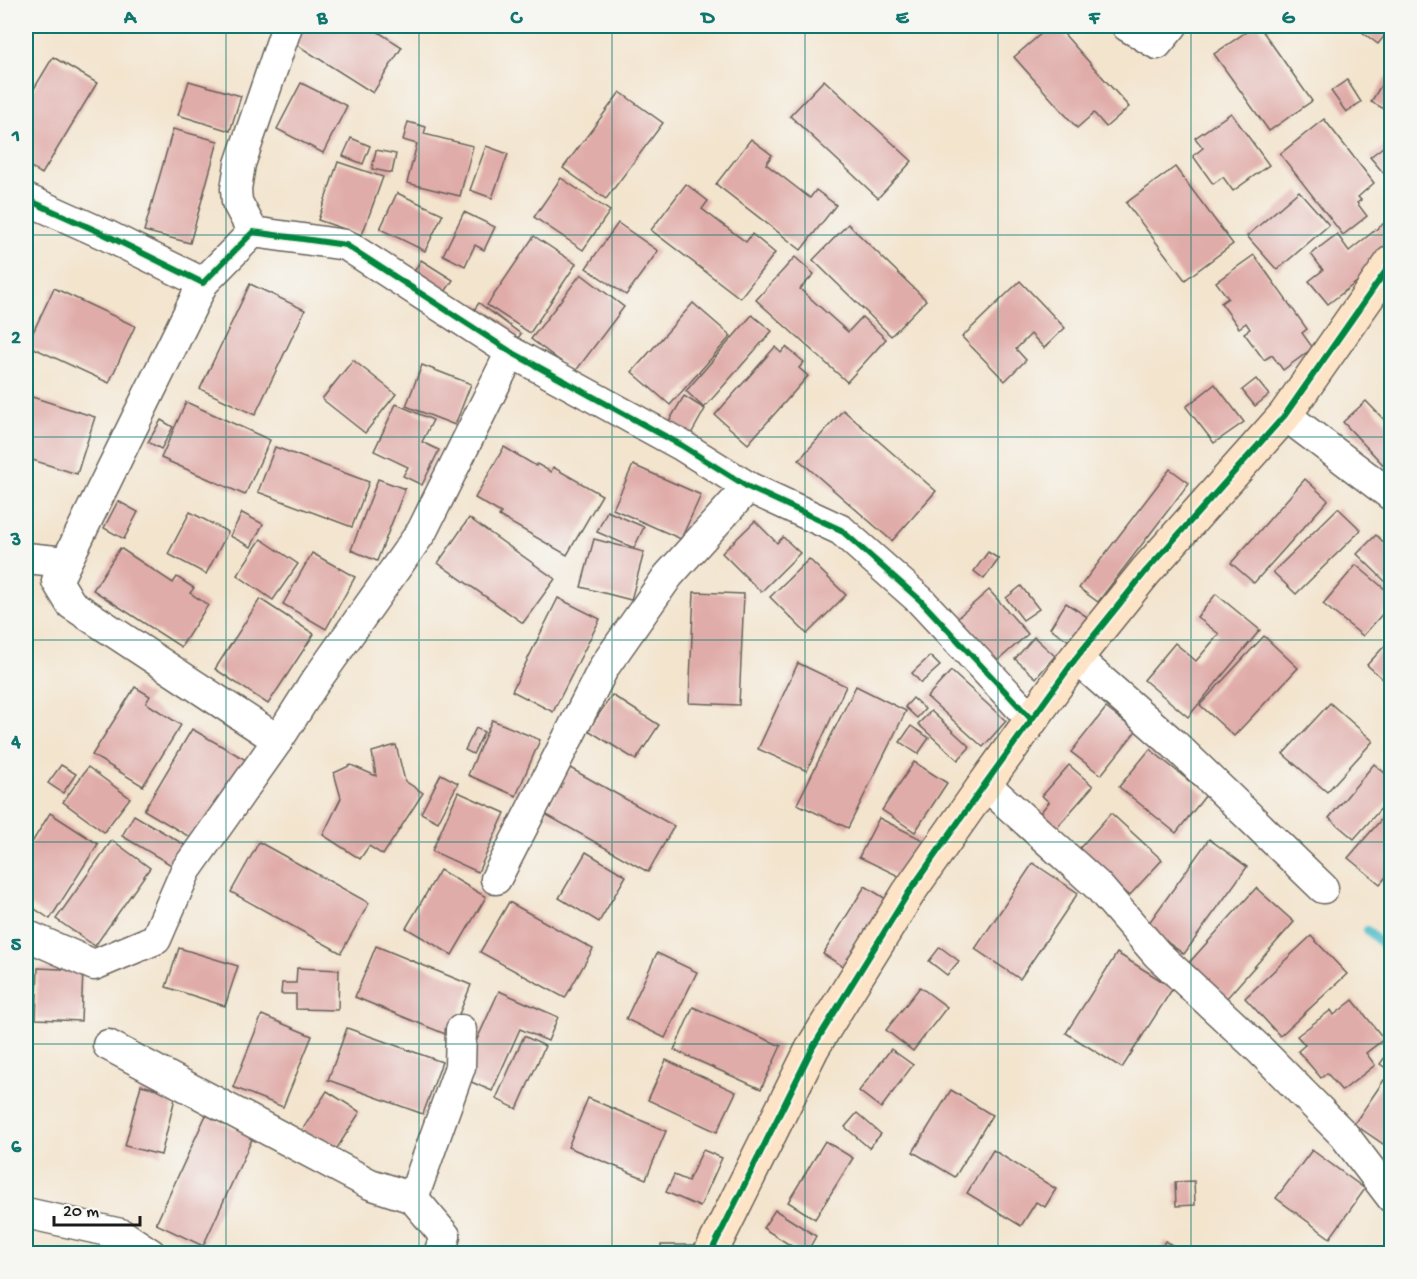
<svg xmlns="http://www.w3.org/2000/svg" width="1417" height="1279" font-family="'Gochi Hand',sans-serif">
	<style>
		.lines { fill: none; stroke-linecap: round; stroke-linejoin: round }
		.stream { stroke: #4fbcc9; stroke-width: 8 }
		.building { fill: #e0aca9 }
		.street-casing { stroke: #67625a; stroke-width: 33 }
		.secondary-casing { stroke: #67625a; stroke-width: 36 }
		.street { stroke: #fff; stroke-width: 30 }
		.secondary { stroke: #fee4c6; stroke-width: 33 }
		.cycleway-casing { stroke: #f6f6f2; stroke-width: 10 }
		.cycleway { stroke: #00873e; stroke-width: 6 }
		.grid { fill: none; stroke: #0f766e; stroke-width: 1.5; stroke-opacity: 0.55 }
		.neatline { fill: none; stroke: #0f766e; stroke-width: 2 }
		.grid-label { font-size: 20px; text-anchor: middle; font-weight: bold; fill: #0f766e }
	</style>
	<rect width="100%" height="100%" fill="#f6f6f2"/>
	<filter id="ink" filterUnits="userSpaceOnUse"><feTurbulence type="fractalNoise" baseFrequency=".0167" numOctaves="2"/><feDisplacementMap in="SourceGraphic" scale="12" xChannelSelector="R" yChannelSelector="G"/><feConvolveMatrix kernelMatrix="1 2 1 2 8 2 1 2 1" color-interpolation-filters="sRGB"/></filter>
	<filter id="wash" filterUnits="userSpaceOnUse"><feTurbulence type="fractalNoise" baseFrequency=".008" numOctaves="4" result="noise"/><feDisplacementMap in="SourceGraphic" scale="24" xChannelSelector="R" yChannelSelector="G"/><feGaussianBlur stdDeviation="1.35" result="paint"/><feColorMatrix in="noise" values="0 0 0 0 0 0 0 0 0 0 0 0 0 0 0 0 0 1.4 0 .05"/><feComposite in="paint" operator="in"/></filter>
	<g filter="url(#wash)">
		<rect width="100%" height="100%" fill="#f3e4ce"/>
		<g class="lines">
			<polyline class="stream" points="1367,930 1392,954"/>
		</g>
		<g id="blocks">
			<g class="building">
				<polygon points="305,26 369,26 402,47 373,93 294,43"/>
				<polygon points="1050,26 1057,26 1129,107 1106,127 1094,113 1077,128 1014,57"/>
				<polygon points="1255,26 1259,26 1312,101 1269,131 1214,54"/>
				<polygon points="1354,26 1392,26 1378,44"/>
				<polygon points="53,57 97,83 42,174 26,164 26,102"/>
				<polygon points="1386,77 1392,80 1392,113 1371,102"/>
				<polygon points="824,80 912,161 878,198 790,116"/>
				<polygon points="1347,80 1361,102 1346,112 1331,91"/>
				<polygon points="189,81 241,96 230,131 178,115"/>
				<polygon points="301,83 347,106 323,153 277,129"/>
				<polygon points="620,92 663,123 606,199 563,168"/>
				<polygon points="1231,113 1269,165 1233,191 1223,177 1213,184 1193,156 1203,148 1195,138"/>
				<polygon points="1324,119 1374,183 1358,197 1361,200 1357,203 1367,216 1343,235 1280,154"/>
				<polygon points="408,122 426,127 424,134 473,146 460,196 407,183 417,144 403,140"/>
				<polygon points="173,129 218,141 190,243 144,231"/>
				<polygon points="351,138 370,146 363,164 343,156"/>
				<polygon points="751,139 772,155 766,164 810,198 816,190 836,205 801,250 716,184"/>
				<polygon points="1392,140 1392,183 1370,157"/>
				<polygon points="486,146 508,154 492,198 470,190"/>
				<polygon points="376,150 396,154 392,173 372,169"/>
				<polygon points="338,162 383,177 362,235 318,220"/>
				<polygon points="1175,167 1233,244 1185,280 1126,203"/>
				<polygon points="561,178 610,211 583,250 534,217"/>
				<polygon points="686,184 708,201 702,209 746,242 752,234 775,253 740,298 651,230"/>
				<polygon points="1299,191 1329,225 1277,270 1247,236"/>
				<polygon points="397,193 443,214 425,251 380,229"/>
				<polygon points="464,212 495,227 484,250 475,245 465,266 443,255"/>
				<polygon points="1388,220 1392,225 1392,255 1328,304 1309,281 1323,270 1311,254 1337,234 1349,251"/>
				<polygon points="618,223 658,251 626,295 586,268"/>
				<polygon points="848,224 926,300 891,336 813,260"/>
				<polygon points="534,236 576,264 530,333 487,305"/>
				<polygon points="1254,255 1307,329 1302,333 1313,348 1283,370 1272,355 1264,360 1244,333 1250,329 1246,323 1239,328 1221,303 1228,298 1216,282"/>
				<polygon points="795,257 814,274 800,289 848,332 862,317 886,339 847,382 756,300"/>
				<polygon points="421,260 453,280 443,295 409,280"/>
				<polygon points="581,274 624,307 575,372 531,339"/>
				<polygon points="1020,281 1065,328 1044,348 1031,334 1016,349 1026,360 1005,381 962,337"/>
				<polygon points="250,284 305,310 255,415 200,389"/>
				<polygon points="54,288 135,326 109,383 27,345"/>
				<polygon points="479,303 521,334 512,346 470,315"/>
				<polygon points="693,303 731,336 670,405 632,372"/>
				<polygon points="752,315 772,331 704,408 686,391"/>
				<polygon points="775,347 781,353 786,347 804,362 799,368 808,376 748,444 715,415"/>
				<polygon points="353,360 396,394 365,433 322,399"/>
				<polygon points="422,365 471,384 455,425 406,406"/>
				<polygon points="1256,379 1269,395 1255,406 1242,390"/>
				<polygon points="1215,384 1244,422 1214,443 1186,407"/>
				<polygon points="26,395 95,417 77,474 26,458"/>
				<polygon points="684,396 705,409 691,434 669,421"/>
				<polygon points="1366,401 1392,428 1392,474 1343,422"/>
				<polygon points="186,402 270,440 245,495 161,458"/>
				<polygon points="396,404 433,420 422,442 439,450 422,485 403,476 408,467 374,451"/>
				<polygon points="843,410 936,491 892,541 799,460"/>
				<polygon points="161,420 173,427 161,449 148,442"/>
				<polygon points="275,447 369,482 352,527 258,492"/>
				<polygon points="504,447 536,466 537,464 551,472 553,467 602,495 567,555 499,516 501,513 475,498"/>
				<polygon points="633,465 701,495 681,539 613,509"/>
				<polygon points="1170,469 1189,483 1098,602 1079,588"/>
				<polygon points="378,479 405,489 377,561 351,550"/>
				<polygon points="1305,479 1328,500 1254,583 1231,563"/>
				<polygon points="118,501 138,512 124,539 104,528"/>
				<polygon points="1338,508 1361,530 1296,594 1273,572"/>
				<polygon points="607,511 644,527 634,548 597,532"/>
				<polygon points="190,512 228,532 206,574 168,554"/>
				<polygon points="242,513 263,524 251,547 230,536"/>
				<polygon points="469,518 555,579 523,623 438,563"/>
				<polygon points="755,521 777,543 783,537 800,553 761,592 722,553"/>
				<polygon points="1376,535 1392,550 1392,588 1357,554"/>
				<polygon points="261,539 298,564 273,600 237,575"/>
				<polygon points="594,539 644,552 631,600 581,587"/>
				<polygon points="120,548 173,583 177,577 194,588 190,593 208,605 181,647 93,590"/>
				<polygon points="988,552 999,559 984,579 974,571"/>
				<polygon points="312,553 355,577 326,629 283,604"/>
				<polygon points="809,559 846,595 807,634 770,597"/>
				<polygon points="1356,565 1392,595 1392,603 1363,636 1323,604"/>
				<polygon points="1021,586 1039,609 1023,620 1006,598"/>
				<polygon points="989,590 1028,634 995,663 956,619"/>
				<polygon points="694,592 744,594 739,705 689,703"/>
				<polygon points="1216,594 1260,630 1188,717 1144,680 1175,643 1196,661 1219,634 1197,617"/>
				<polygon points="558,598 600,619 553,712 512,691"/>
				<polygon points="260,599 314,634 268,704 215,669"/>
				<polygon points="1066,603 1092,620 1075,645 1050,628"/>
				<polygon points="1264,636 1298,668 1234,736 1200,705"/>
				<polygon points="1034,637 1055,656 1036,678 1015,659"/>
				<polygon points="1392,638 1392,687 1367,665"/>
				<polygon points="930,656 940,666 921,683 912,673"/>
				<polygon points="798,663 846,686 807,771 758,749"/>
				<polygon points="951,671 1006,721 983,747 927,697"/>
				<polygon points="856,686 906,711 848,828 797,804"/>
				<polygon points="135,687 150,696 146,703 181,725 143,786 92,755"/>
				<polygon points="612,695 659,725 636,760 588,730"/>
				<polygon points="913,698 925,709 917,718 905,707"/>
				<polygon points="1330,703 1373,741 1327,792 1283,754"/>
				<polygon points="1106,708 1136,731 1101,775 1071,752"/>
				<polygon points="931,711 970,747 958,760 918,724"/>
				<polygon points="492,720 540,740 516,796 468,775"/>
				<polygon points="911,726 929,738 918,754 900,742"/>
				<polygon points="476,728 484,732 473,754 465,750"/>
				<polygon points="192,729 246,760 198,842 144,810"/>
				<polygon points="396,745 405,781 423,793 383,855 369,846 360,859 323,835 341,798 334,773 351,765 376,776 372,752"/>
				<polygon points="1150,749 1206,795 1176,833 1119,787"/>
				<polygon points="914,762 947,783 915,832 882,810"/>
				<polygon points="1374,764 1392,779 1392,796 1354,839 1329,818"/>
				<polygon points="61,765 76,774 63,793 48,783"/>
				<polygon points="1069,765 1093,786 1052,833 1036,818 1049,802 1042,796"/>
				<polygon points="88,767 130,798 104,832 63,802"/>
				<polygon points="570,768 674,826 648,872 545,814"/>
				<polygon points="441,774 458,783 438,822 421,813"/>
				<polygon points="458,792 505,813 478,872 432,851"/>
				<polygon points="1392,807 1392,870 1380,884 1348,858"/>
				<polygon points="50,813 98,844 50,919 26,903 26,852"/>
				<polygon points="1111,813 1162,860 1129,896 1078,850"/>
				<polygon points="134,815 190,848 178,869 122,836"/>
				<polygon points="879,818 929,843 909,881 859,857"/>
				<polygon points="1209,839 1247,867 1184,954 1146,927"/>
				<polygon points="112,840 150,868 95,946 56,919"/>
				<polygon points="259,842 369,903 341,953 231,892"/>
				<polygon points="586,852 626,876 599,922 559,898"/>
				<polygon points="1033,863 1078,893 1020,979 975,949"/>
				<polygon points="440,870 486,897 452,955 406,928"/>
				<polygon points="865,886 894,904 852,972 823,954"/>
				<polygon points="1256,888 1294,922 1226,999 1187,965"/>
				<polygon points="509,902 593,949 565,998 480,952"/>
				<polygon points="1311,936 1347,974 1280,1036 1245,998"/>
				<polygon points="376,946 471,985 450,1036 355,997"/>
				<polygon points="940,947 959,961 947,975 929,961"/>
				<polygon points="179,948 238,966 225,1006 166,987"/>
				<polygon points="657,953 697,972 665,1038 626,1019"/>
				<polygon points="1117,953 1173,988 1122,1068 1066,1033"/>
				<polygon points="38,968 83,970 81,1021 36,1019"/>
				<polygon points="297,968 339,970 338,1010 296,1009 296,994 281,994 282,983 296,983"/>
				<polygon points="920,987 947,1007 913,1051 886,1030"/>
				<polygon points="499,991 558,1017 548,1041 520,1029 492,1091 460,1077"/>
				<polygon points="1353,1000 1384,1039 1366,1053 1375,1065 1342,1091 1327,1073 1321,1078 1298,1051 1305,1045 1297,1036 1331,1010 1334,1015"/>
				<polygon points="693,1007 781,1046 761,1089 674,1050"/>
				<polygon points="262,1015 312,1036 283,1107 233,1087"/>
				<polygon points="347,1028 442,1062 423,1114 328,1080"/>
				<polygon points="26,1029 29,1029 28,1088 26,1088"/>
				<polygon points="524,1036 545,1046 517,1109 496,1099"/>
				<polygon points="1392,1047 1392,1072 1380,1064"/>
				<polygon points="891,1049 913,1065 881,1108 859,1091"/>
				<polygon points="666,1060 736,1092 717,1132 648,1100"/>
				<polygon points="1384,1080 1392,1084 1392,1150 1354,1124"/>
				<polygon points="141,1085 176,1094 161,1155 125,1146"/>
				<polygon points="951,1090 992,1115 955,1177 913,1152"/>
				<polygon points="327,1091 360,1112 332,1156 299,1135"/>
				<polygon points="588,1098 666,1131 646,1179 568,1147"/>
				<polygon points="857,1113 881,1134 869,1148 845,1127"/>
				<polygon points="206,1115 253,1137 203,1246 156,1224"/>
				<polygon points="825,1141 853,1158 815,1219 788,1202"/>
				<polygon points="703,1150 722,1158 700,1207 666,1192 674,1175 688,1181"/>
				<polygon points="993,1150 1056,1189 1045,1207 1036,1202 1021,1226 967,1193"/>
				<polygon points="1312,1150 1365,1189 1330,1238 1276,1198"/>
				<polygon points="1194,1181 1195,1205 1176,1206 1175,1182"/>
				<polygon points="775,1210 816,1236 806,1254 804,1254 763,1228"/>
				<polygon points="1165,1241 1187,1254 1158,1254"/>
				<rect x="661" y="1245" width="35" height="9"/>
			</g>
		</g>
	</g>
	<g filter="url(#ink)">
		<use href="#blocks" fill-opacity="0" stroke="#67625a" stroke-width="1.5"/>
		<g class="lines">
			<defs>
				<g id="street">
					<polyline points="1127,26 1157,44 1172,26"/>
					<polyline points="26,199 106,235 203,283 253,232 346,245 511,352 681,445 748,487 841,530 920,600 1031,719"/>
					<polyline points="253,232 237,202 236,189 240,164 287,26"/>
					<polyline points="203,283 57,581 71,604 278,740"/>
					<polyline points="1285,415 1392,496"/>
					<polyline points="26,558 66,562"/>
					<polyline points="1076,658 1174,744 1323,888"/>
					<polyline points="985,784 1098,886 1157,954 1259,1049 1344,1135 1392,1198"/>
					<polyline points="496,879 604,667 668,576 748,487"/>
					<polyline points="26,935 94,965 156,939 186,870 278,740 313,685 422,531 511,352"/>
					<polyline points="108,1045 370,1184 413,1198 445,1236 439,1254"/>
					<polyline points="413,1198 460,1067 461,1030"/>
					<polyline points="26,1213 121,1234 151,1254"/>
				</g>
				<polyline id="secondary" points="710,1254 813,1047 909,892 985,784 1076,658 1146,571 1285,415 1392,262"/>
			</defs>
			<use href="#street" class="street-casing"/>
			<use href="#secondary" class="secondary-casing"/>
			<use href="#street" class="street"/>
			<use href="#secondary" class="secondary"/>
			<defs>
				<g id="cycleway">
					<polyline points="26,199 106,235 203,283 253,232 346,245 511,352 681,445 748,487 841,530 920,600 1031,719"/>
					<polyline points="710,1254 813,1047 909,892 985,784 1076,658 1146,571 1285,415 1392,262"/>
				</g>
			</defs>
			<use href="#cycleway" class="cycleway-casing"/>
			<use href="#cycleway" class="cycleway"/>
		</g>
	</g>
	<path class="grid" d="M226 26V1254M419 26V1254M612 26V1254M805 26V1254M998 26V1254M1191 26V1254M26 235H1392M26 437H1392M26 640H1392M26 842H1392M26 1044H1392"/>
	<rect width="1417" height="1279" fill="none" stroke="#f6f6f2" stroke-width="66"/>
	<path d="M54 1216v9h86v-9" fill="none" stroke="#1c1c1c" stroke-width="3"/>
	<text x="63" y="1216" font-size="18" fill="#1c1c1c" stroke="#f6f6f2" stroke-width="4.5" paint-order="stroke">20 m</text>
	<rect x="33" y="33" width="1351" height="1213" class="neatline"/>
	<g class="grid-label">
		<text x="130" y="23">A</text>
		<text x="322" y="23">B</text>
		<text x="516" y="23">C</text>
		<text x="708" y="23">D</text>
		<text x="902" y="23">E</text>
		<text x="1094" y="23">F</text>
		<text x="1288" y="23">G</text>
		<text x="16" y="141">1</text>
		<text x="16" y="343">2</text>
		<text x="16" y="545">3</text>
		<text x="16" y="747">4</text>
		<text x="16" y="950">5</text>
		<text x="16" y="1152">6</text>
	</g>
</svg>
